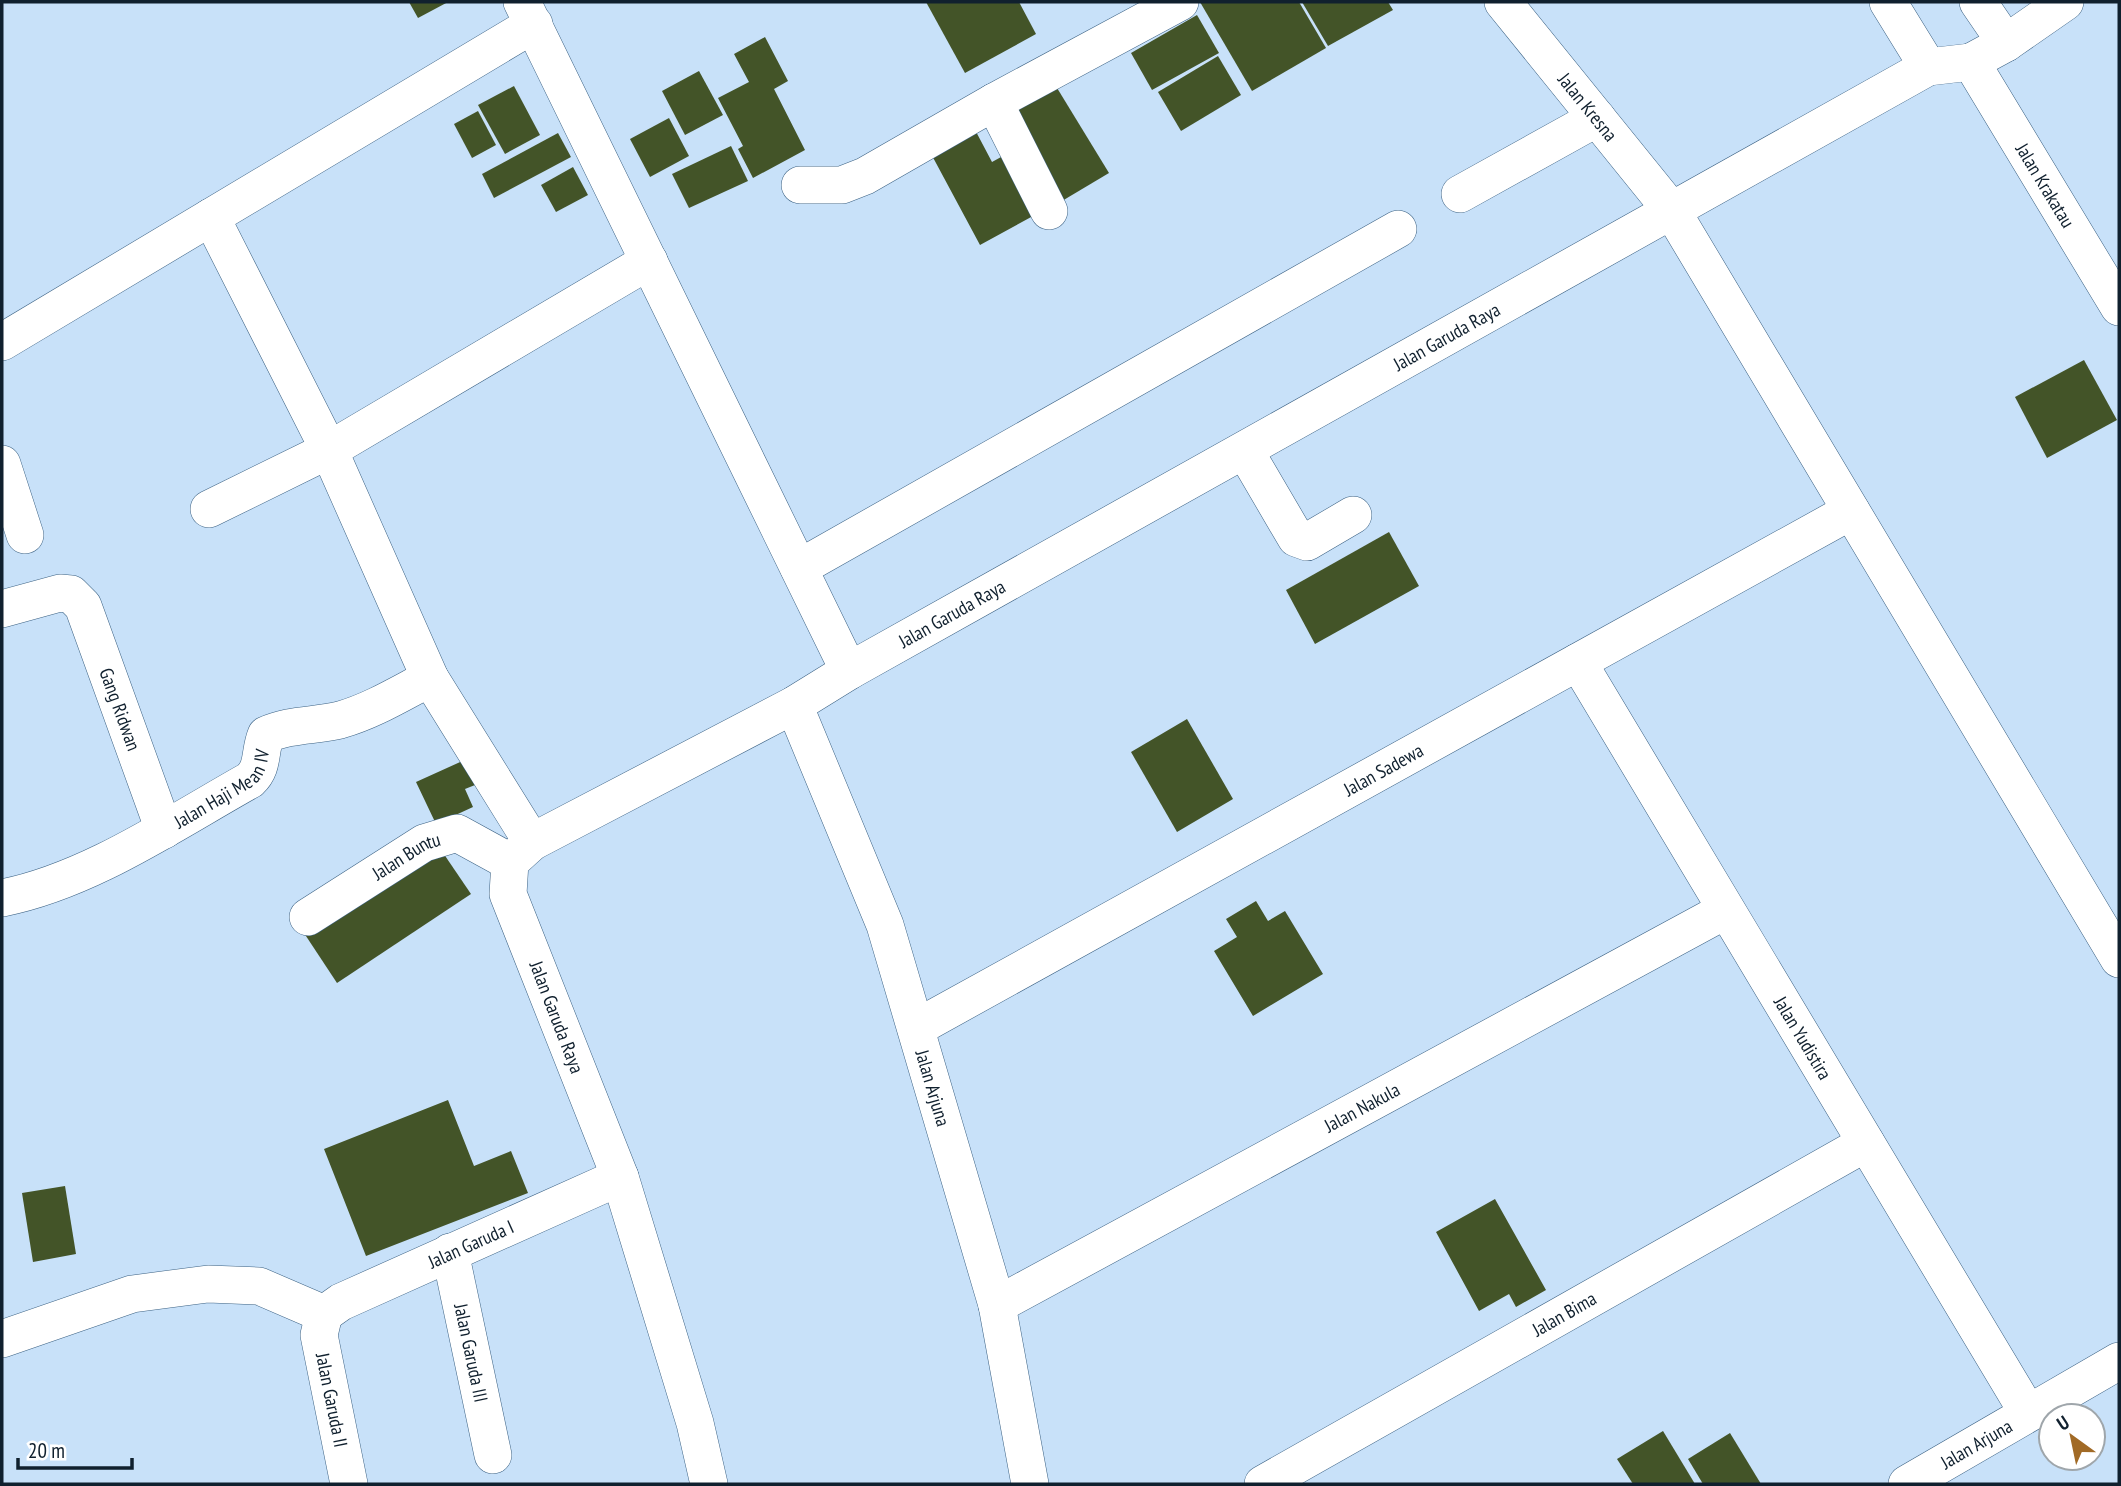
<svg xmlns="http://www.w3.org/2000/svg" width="2121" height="1486" font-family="'PT Sans Narrow',sans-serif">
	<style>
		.building { fill: #435428 }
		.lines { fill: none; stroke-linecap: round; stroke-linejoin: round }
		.minor-casing { stroke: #3c6284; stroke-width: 38 }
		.minor { stroke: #fff; stroke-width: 37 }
		.labels { text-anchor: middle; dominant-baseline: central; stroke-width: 7; stroke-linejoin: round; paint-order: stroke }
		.street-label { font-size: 19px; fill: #10202e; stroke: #fff }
	</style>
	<rect width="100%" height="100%" fill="#c8e1f9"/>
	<g class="building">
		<polygon points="409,2 448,2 418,18"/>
		<polygon points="926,2 1019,2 1036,34 965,73"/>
		<polygon points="1200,2 1299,2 1326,48 1252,91"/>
		<polygon points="1302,2 1388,2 1393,10 1328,46"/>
		<polygon points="1197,15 1219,53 1152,90 1131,53"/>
		<polygon points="765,37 788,81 774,89 805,150 753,178 738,149 743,146 718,98 749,82 734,54"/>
		<polygon points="1218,56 1241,95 1181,131 1158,92"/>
		<polygon points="699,71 723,115 685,135 662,91"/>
		<polygon points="1054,83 1109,173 1062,201 1007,111"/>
		<polygon points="514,86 540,135 505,154 478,105"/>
		<polygon points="478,111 496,145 472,158 454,124"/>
		<polygon points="669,118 689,156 650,177 630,139"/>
		<polygon points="973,126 992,162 1012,151 1044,210 980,245 929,150"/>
		<polygon points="558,133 571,157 494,198 482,174"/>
		<polygon points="731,146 748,181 689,208 672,174"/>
		<polygon points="573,167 588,195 556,212 541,185"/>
		<polygon points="2084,360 2117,420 2047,458 2015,397"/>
		<polygon points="1389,532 1419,586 1315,644 1286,590"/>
		<polygon points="1187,719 1233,799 1177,832 1131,752"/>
		<polygon points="469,758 480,783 465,789 473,807 436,824 416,782"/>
		<polygon points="435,841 471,894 337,983 302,930"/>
		<polygon points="1256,901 1268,921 1285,911 1323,974 1253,1016 1214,951 1237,937 1226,919"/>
		<polygon points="448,1100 474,1166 511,1151 528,1193 366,1256 324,1149"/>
		<polygon points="65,1186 76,1254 33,1262 22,1193"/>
		<polygon points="1495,1199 1546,1290 1516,1307 1509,1294 1479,1311 1436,1232"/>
		<polygon points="1663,1431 1695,1484 1633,1484 1617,1459"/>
		<polygon points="1730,1433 1761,1484 1703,1484 1688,1459"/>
	</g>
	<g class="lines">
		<defs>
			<g id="minor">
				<polyline points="522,2 849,671"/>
				<path id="s1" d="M1503 2 1672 211 2119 959"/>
				<polyline points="1888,2 1928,67"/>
				<polyline points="1978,2 2006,43"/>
				<path id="s2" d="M1971 62 2119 307"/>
				<polyline points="1971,62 2006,43 2065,2"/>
				<polyline points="994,102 1049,211"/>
				<polyline points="800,185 842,185 865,176 994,102 1180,2"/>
				<polyline points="1460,194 1597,118"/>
				<polyline points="211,217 329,450 430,678 532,842"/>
				<polyline points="2,342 534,24"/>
				<polyline points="1245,451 1296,538 1307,542 1353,515"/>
				<polyline points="2,464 25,535"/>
				<polyline points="209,509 329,450 649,261"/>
				<polyline points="799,568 1398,229"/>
				<path id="s3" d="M2 609 60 593 71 594 83 606 164 830"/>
				<path id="s4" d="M1578 662 2028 1413"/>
				<path id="s5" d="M794 705 885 925 997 1305 1030 1484"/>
				<path id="s6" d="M2 898C89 881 173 823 250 780 264 767 259 752 266 735 289 724 316 726 340 720 372 711 401 693 430 678"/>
				<path id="s7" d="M308 917 424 843 457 833 510 862"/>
				<path id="s8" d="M916 1028 1851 511"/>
				<path id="s9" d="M450 1252 493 1455"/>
				<path id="s10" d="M997 1305 1726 910"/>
				<path id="s11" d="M324 1314 341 1302 620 1177"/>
				<path id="s12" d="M324 1314 319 1335 349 1484"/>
				<polyline points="2,1339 132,1294 208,1284 259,1286 324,1314"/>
				<path id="s13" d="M709 1484 695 1423 620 1177 508 894 510 862 532 842 794 705 849 671 1928 67 1971 62"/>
				<path id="s14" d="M1263 1484 1866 1143"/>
				<path id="s15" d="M1907 1484 2119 1361"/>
			</g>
		</defs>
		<use href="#minor" class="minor-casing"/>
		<use href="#minor" class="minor"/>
	</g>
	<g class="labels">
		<g class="street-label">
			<text stroke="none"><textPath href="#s1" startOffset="135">Jalan Kresna</textPath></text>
			<text stroke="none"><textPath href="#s2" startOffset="144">Jalan Krakatau</textPath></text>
			<text stroke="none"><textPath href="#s13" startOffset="1731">Jalan Garuda Raya</textPath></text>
			<text stroke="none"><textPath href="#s13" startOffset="1164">Jalan Garuda Raya</textPath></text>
			<text stroke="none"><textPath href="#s3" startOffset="198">Gang Ridwan</textPath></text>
			<text stroke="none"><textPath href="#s8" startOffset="534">Jalan Sadewa</textPath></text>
			<text stroke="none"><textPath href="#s6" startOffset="250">Jalan Haji Mean IV</textPath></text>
			<text stroke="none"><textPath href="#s7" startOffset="116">Jalan Buntu</textPath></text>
			<text transform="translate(557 1017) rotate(69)">Jalan Garuda Raya</text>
			<text stroke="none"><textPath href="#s4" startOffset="438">Jalan Yudistira</textPath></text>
			<text stroke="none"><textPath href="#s5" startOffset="408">Jalan Arjuna</textPath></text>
			<text stroke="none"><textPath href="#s10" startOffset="415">Jalan Nakula</textPath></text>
			<text stroke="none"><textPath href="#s11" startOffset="163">Jalan Garuda I</textPath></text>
			<text stroke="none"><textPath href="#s14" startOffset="346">Jalan Bima</textPath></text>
			<text stroke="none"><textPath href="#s9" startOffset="103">Jalan Garuda III</textPath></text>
			<text stroke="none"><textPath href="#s12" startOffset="88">Jalan Garuda II</textPath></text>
			<text stroke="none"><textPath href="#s15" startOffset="80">Jalan Arjuna</textPath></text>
		</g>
	</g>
	<rect width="2121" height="1486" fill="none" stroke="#10202e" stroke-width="7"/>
	<g transform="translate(2072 1437) rotate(327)"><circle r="33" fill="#ffffff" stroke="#9fa6ab" stroke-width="2"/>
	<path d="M0-5L12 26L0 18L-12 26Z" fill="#a16a26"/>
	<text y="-10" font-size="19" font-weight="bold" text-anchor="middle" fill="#10202e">U</text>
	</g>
	<path d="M18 1458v10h114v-10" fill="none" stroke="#10202e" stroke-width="3.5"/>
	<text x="28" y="1458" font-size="21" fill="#10202e" stroke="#ffffff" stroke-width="5" paint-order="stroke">20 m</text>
</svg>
